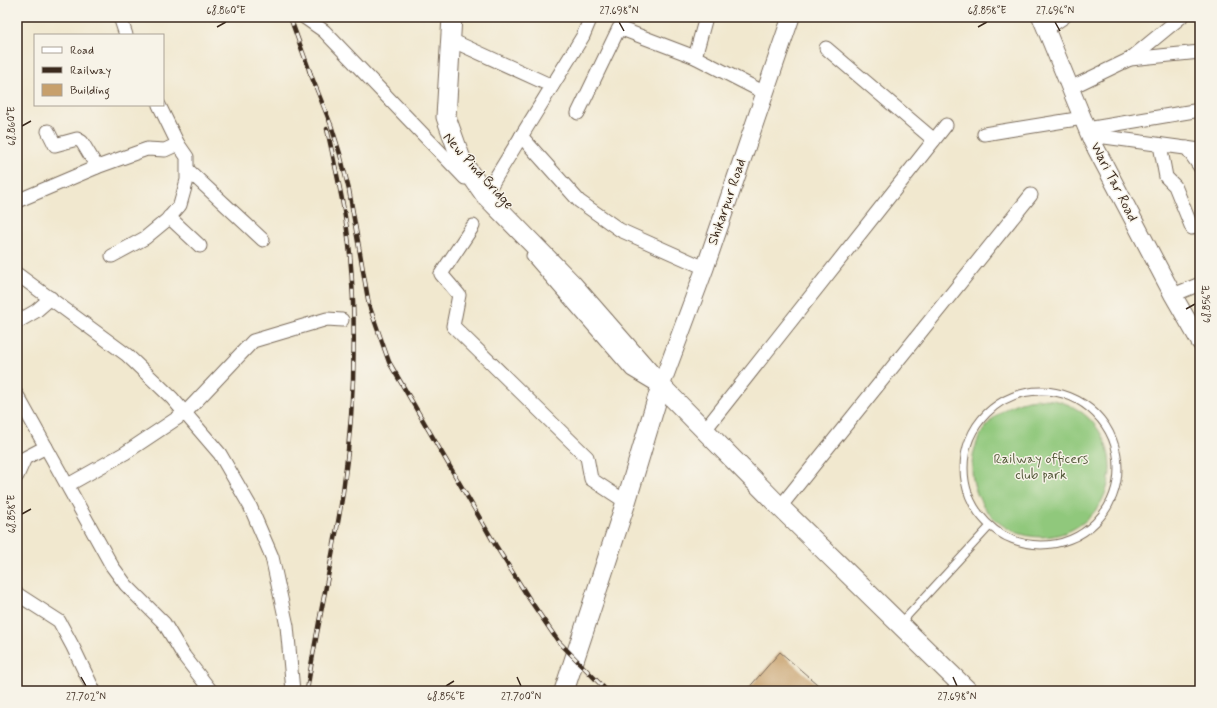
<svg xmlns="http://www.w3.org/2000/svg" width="1217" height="708" font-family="Mynerve,sans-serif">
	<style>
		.green { fill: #90c87b; stroke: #66794c }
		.building { fill: #c7a06c }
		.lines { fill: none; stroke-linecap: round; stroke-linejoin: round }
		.service-casing { stroke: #7b6c5c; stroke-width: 9 }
		.minor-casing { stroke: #7b6c5c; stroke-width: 15 }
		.tertiary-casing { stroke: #7b6c5c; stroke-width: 19 }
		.secondary-casing { stroke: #7b6c5c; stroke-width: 21 }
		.service { stroke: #fff; stroke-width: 7 }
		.minor { stroke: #fff; stroke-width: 13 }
		.tertiary { stroke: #fff; stroke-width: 17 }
		.secondary { stroke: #fff; stroke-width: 19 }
		.rail-casing { stroke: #3b2a1e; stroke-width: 4.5 }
		.rail { stroke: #f7f3e8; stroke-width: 3; stroke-dasharray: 9; stroke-linecap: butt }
		.ticks { fill: none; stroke: #3b2a1e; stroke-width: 1.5 }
		.labels { text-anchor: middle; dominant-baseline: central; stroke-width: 3; stroke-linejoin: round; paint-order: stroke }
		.street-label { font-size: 14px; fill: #3b2a1e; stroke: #f7f3e8 }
		.park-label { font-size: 14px; fill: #54593a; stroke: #f7f3e8 }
		.neatline { fill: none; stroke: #3b2a1e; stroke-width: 1.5 }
		.ticks-label { font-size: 10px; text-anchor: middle; fill: #3b2a1e }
	</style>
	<rect width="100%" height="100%" fill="#f7f3e8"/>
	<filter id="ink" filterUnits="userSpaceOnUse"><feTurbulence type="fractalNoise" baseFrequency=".025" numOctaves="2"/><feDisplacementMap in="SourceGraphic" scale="8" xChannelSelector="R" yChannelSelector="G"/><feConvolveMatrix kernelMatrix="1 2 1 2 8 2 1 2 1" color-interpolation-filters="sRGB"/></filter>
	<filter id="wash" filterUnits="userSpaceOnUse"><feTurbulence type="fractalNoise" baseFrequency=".012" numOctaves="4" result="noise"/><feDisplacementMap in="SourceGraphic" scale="16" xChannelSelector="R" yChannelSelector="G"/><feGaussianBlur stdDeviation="0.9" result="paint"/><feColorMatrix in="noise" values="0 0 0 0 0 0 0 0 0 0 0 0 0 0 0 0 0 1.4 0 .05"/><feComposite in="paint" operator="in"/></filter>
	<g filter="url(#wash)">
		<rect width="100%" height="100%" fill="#f1e8cf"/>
		<circle class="green" cx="1041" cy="468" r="69"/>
		<g id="blocks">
			<polygon class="building" points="780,652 817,684 810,691 746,691"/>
		</g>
	</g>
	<g filter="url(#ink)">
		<use href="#blocks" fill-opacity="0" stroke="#7b6c5c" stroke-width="1"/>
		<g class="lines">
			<defs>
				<g id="service">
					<circle cx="1041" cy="468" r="77"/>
					<polyline points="900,624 990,526"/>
				</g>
				<g id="minor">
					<polyline points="120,17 126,35"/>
					<polyline points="304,17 324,31 465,178"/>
					<polyline points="706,17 695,57 765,93"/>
					<polyline points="1046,29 1064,17"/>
					<polyline points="451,40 552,86"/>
					<polyline points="826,48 934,140"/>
					<polyline points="1130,59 1200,52"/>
					<polyline points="1070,88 1130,59 1181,17"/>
					<polyline points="578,113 619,28 695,57"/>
					<polyline points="1087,129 1200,110"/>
					<polyline points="48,131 55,145 77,139 82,142 97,167"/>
					<polyline points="984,134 1083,118"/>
					<polyline points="1090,135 1200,150"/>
					<polyline points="521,136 579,201 620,230 705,268"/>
					<polyline points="1160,145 1166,177 1175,186 1192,228"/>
					<polyline points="1187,148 1200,167"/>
					<polyline points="188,170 263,240"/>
					<polyline points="485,195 583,36 591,17"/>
					<polyline points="17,201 97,167 147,149 165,150 178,144"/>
					<polyline points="169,217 200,246"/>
					<polyline points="473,226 441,274 459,295 453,326 587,457 591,479 626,502"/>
					<polyline points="112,256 145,238 168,219 180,205 187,180 187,157 178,144 159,105"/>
					<polyline points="533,256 632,370 652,382"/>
					<polyline points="17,274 127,355 172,398 220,454 250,506 272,557 287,626 293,691"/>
					<polyline points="1173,295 1200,284"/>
					<polyline points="17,322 36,311 51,298"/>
					<polyline points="17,395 112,566 126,585 164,623 184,656 211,691"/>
					<polyline points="704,431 946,125"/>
					<polyline points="17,476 25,458 46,447"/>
					<polyline points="68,485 125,453 185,413 253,341 327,319 342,320"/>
					<polyline points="780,507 1031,195"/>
					<polyline points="17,594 59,621 73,647 94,691"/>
				</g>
				<g id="tertiary">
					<polyline points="1041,17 1092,141 1173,295 1200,342"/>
					<polyline points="661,386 705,268 791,17"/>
				</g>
				<g id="secondary">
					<polyline points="452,17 446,117 462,162 485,195 572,284 661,386 780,507 968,691"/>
					<polyline points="564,691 626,502 661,386"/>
				</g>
			</defs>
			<use href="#service" class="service-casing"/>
			<use href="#minor" class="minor-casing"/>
			<use href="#tertiary" class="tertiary-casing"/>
			<use href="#secondary" class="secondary-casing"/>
			<use href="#service" class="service"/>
			<use href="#minor" class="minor"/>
			<use href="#tertiary" class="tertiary"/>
			<use href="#secondary" class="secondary"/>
			<defs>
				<g id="rail">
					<polyline points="290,17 311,75"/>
					<polyline points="309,70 331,125 340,154 349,190 369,305 389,362 496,546 530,600 558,641 607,691"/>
					<path d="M307 691C317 624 333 559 343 492 354 413 357 333 350 254 346 212 336 170 327 129"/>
				</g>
			</defs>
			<use href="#rail" class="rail-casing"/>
			<use href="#rail" class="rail"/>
		</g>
	</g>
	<path class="ticks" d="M619 22 624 31M1055 22 1060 31M217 27 226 22M978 27 987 22M22 126 31 121M1186 309 1195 304M22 514 31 509M81 677 86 686M517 677 521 686M953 677 957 686M446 686 454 681"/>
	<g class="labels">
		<g class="street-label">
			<text transform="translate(478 171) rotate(48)">New Pind Bridge</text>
			<text transform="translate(1114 182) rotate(63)">Wari Tar Road</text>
			<text transform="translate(727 202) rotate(-71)">Shikarpur Road</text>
		</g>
		<g class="park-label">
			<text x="1041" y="459">Railway officers<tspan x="1041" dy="16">club park</tspan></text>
		</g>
	</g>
	<rect width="1217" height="708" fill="none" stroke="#f7f3e8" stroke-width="44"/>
	<rect x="34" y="34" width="130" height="72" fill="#f7f3e8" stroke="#aca397"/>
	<rect x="42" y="47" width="20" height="6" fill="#ffffff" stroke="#aca397"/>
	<text x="70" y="54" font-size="12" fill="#3b2a1e">Road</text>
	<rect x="42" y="67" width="20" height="6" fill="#3b2a1e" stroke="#aca397"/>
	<text x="70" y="74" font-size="12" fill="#3b2a1e">Railway</text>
	<rect x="42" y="84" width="20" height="12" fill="#c7a06c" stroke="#aca397"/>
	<text x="70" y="94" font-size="12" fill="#3b2a1e">Building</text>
	<rect x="22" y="22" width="1173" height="664" class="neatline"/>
	<g class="ticks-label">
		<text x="226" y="14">68.860°E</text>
		<text x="619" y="14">27.698°N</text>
		<text x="987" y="14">68.858°E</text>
		<text x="1055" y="14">27.696°N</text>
		<text transform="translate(11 126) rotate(-90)" y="4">68.860°E</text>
		<text transform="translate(1206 304) rotate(-90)" y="4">68.856°E</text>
		<text transform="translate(11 514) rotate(-90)" y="4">68.858°E</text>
		<text x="86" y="700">27.702°N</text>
		<text x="446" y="700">68.856°E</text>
		<text x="521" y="700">27.700°N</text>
		<text x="957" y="700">27.698°N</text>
	</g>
</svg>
